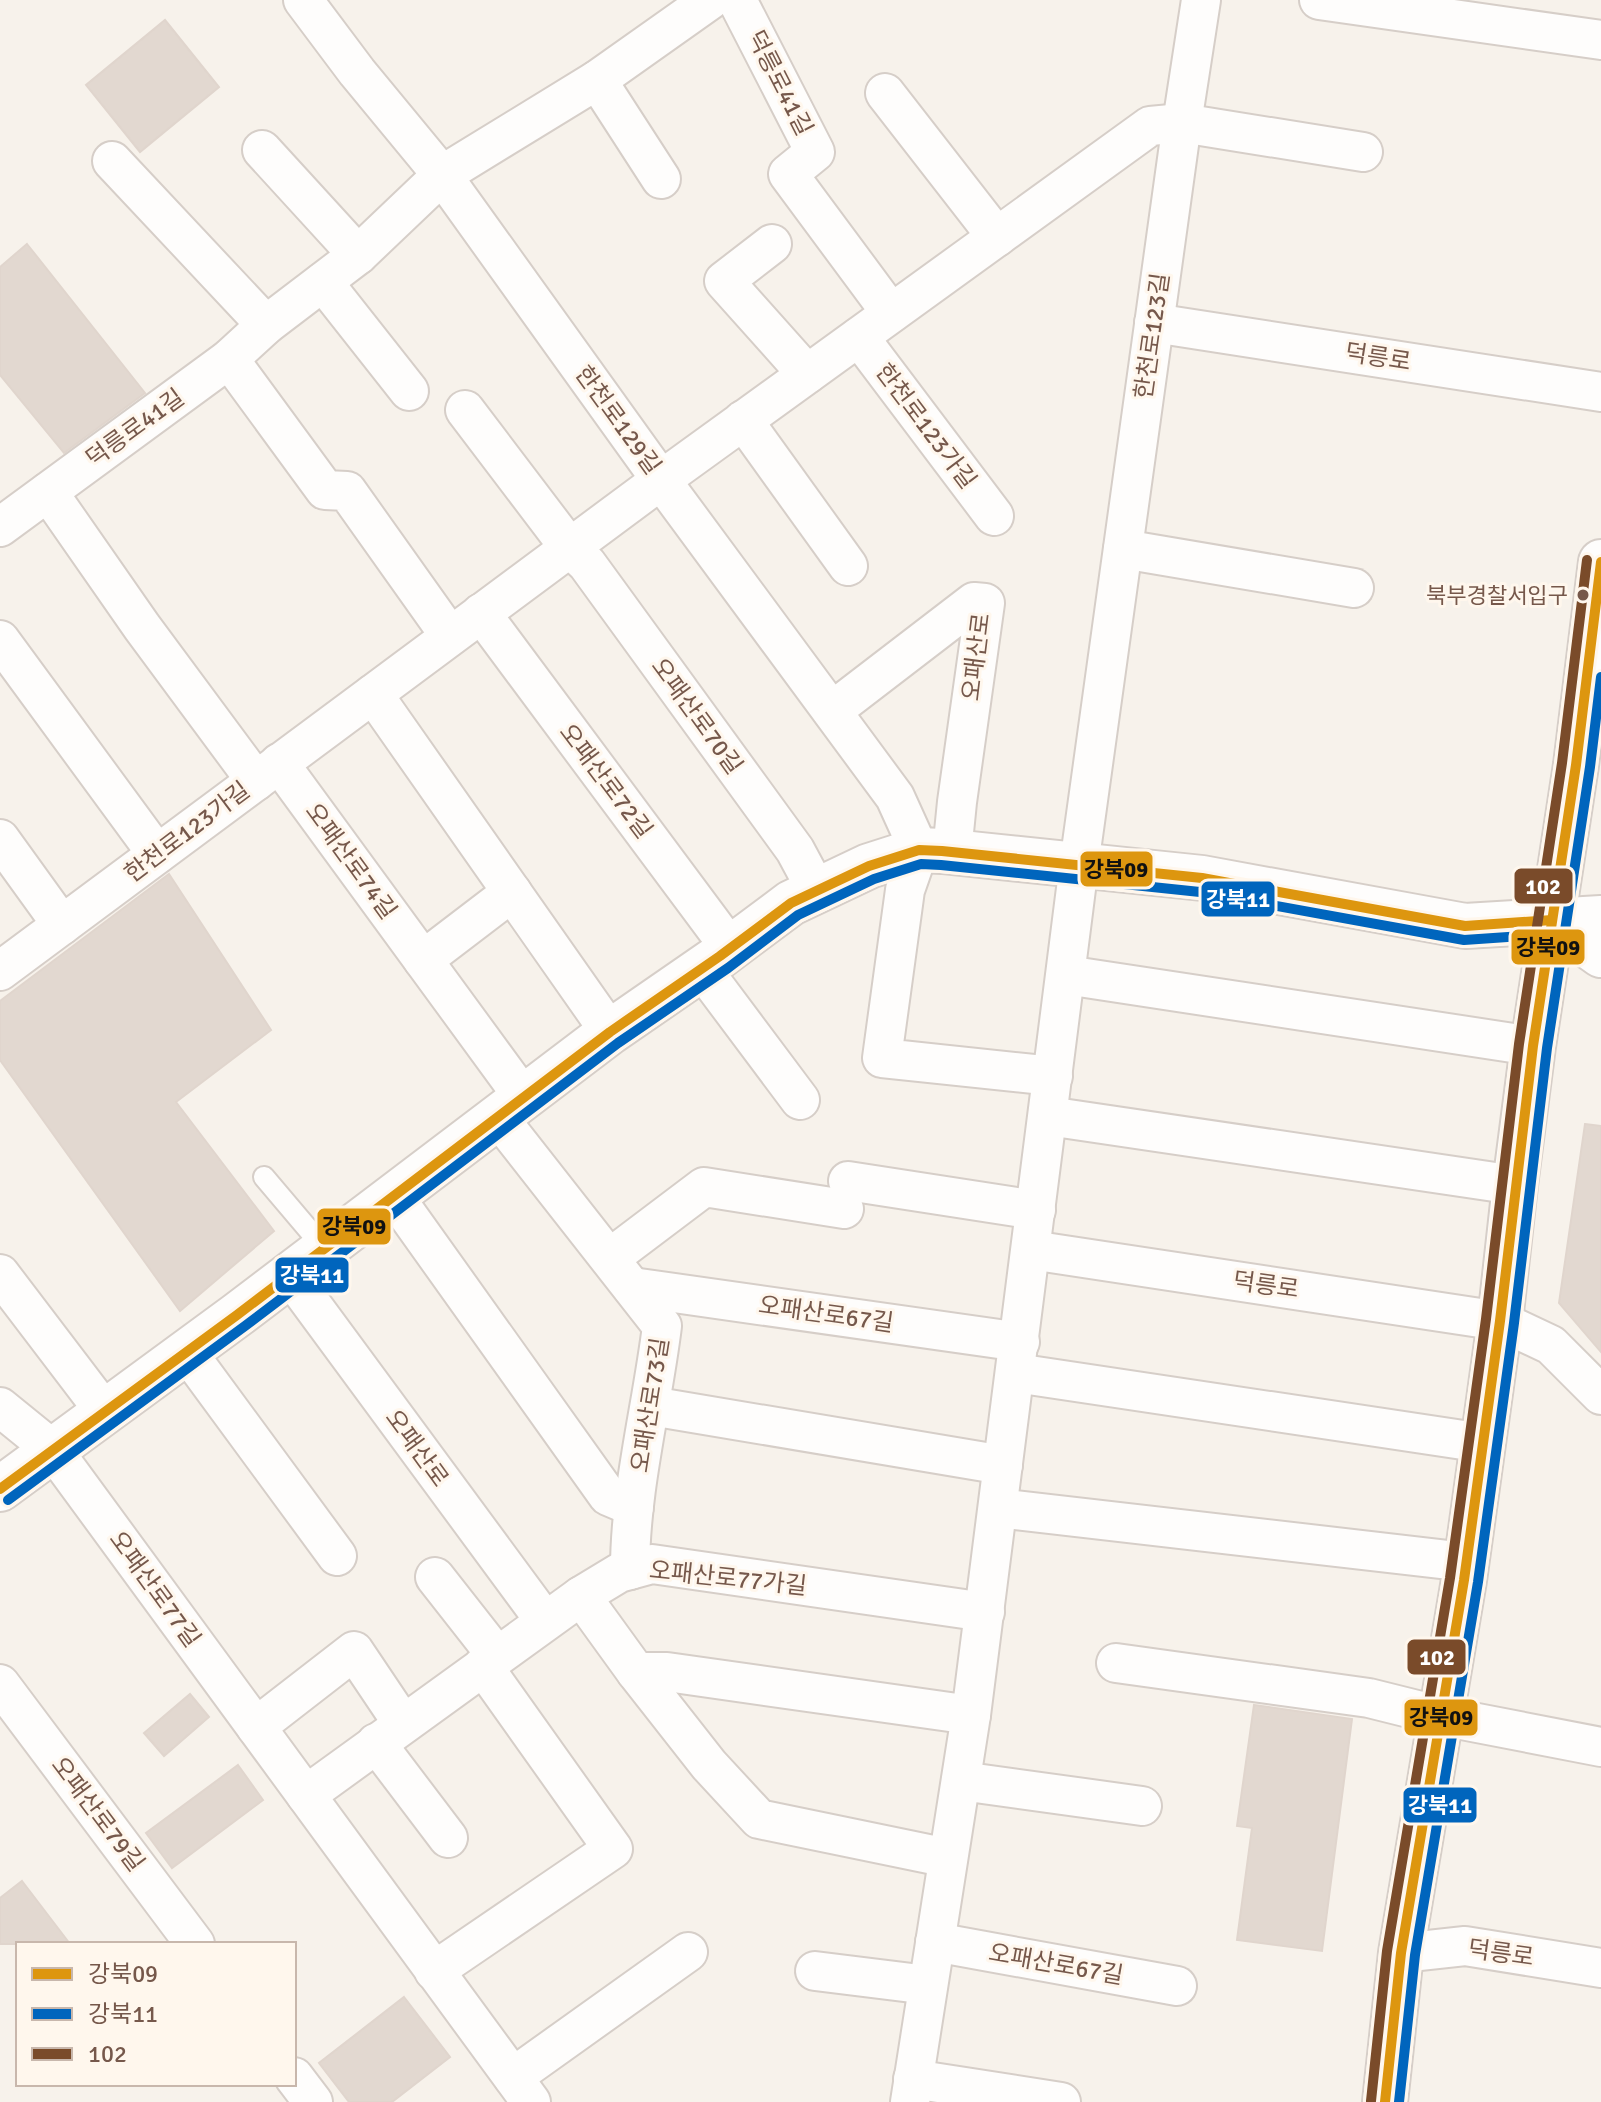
<svg xmlns="http://www.w3.org/2000/svg" width="1601" height="2102" font-family="Signika,'Noto Sans KR',sans-serif">
	<style>
		.building { fill: #e2d8d0; stroke: #e0d5cd; stroke-width: 2 }
		.lines { fill: none; stroke-linecap: round; stroke-linejoin: round }
		.lane-casing { stroke: #d6cec8; stroke-width: 24 }
		.street-casing { stroke: #d6cec8; stroke-width: 42 }
		.secondary-casing { stroke: #d6cec8; stroke-width: 48 }
		.lane { stroke: #fefdfc; stroke-width: 20 }
		.street { stroke: #fefdfc; stroke-width: 38 }
		.secondary { stroke: #fefdfc; stroke-width: 44 }
		.bus-1-casing { stroke: #fff7ed; stroke-width: 16 }
		.bus-2-casing { stroke: #fff7ed; stroke-width: 16 }
		.bus-3-casing { stroke: #fff7ed; stroke-width: 16 }
		.bus-1 { stroke: #dd960f; stroke-width: 10 }
		.bus-2 { stroke: #0065bd; stroke-width: 10 }
		.bus-3 { stroke: #7a4b2a; stroke-width: 10 }
		.bus-dot { fill: #76584b; stroke: #fff7ed; stroke-width: 3 }
		.labels { text-anchor: middle; dominant-baseline: central; stroke-width: 6; stroke-linejoin: round; paint-order: stroke }
		.bus-label { font-size: 22px; fill: #76584b; stroke: #fff7ed; text-anchor: end }
		.street-label { font-size: 24px; fill: #76584b; stroke: #fff7ed }
		.line-badge { stroke: #fff7ed; stroke-width: 3 }
		.badge-label { font-size: 22px; text-anchor: middle; font-weight: bold; fill: #fff }
		.pale-badge-label { font-size: 22px; text-anchor: middle; font-weight: bold; fill: #111 }
	</style>
	<rect width="100%" height="100%" fill="#f7f2eb"/>
	<g class="building">
		<polygon points="165,20 219,87 140,152 86,85"/>
		<polygon points="27,244 145,393 64,453 0,375 0,267"/>
		<polygon points="169,874 271,1030 176,1102 274,1231 180,1311 0,1060 0,1001"/>
		<polygon points="1585,1124 1601,1126 1601,1352 1559,1303"/>
		<polygon points="190,1694 209,1717 164,1756 144,1733"/>
		<polygon points="1254,1705 1352,1719 1322,1951 1237,1940 1252,1828 1237,1826"/>
		<polygon points="238,1765 263,1800 172,1868 146,1833"/>
		<polygon points="22,1881 70,1944 0,1944 0,1898"/>
		<polygon points="404,1997 450,2057 392,2102 349,2102 319,2063"/>
	</g>
	<g class="lines">
		<defs>
			<polyline id="lane" points="264,1177 325,1249"/>
			<g id="street">
				<polyline points="303,0 357,72 442,175 661,480 895,797 919,850 905,890 882,1058 1053,1076"/>
				<polyline points="737,0 815,152 788,174 891,313"/>
				<polyline points="1319,0 1601,40"/>
				<polyline points="597,80 661,179"/>
				<polyline points="885,93 997,237"/>
				<polyline points="262,150 358,255"/>
				<polyline points="112,161 266,325"/>
				<polyline points="772,244 724,281 807,374"/>
				<polyline points="323,282 409,391"/>
				<polyline points="1154,323 1601,392"/>
				<polyline points="859,337 994,516"/>
				<polyline points="229,359 325,490 347,491 450,636"/>
				<polyline points="465,410 569,547 587,564 795,850 817,891"/>
				<polyline points="743,420 848,566"/>
				<polyline points="48,492 142,627 256,781"/>
				<polyline points="0,527 229,359 266,325 358,255 442,175 597,80 710,0"/>
				<polyline points="1123,549 1354,588"/>
				<polyline points="481,613 731,949"/>
				<polyline points="0,640 157,854"/>
				<polyline points="373,694 610,1032"/>
				<polyline points="832,711 974,602 985,603 957,802 952,852"/>
				<polyline points="279,763 524,1098"/>
				<polyline points="0,839 62,925"/>
				<polyline points="423,960 512,892"/>
				<polyline points="702,969 800,1100"/>
				<polyline points="0,971 661,480 1150,126 1182,123 1363,152"/>
				<polyline points="1066,975 1533,1046"/>
				<polyline points="1048,1116 1515,1185"/>
				<path d="M498 1117 662 1326C652 1407 630 1488 630 1570"/>
				<polyline points="848,1181 1036,1210"/>
				<polyline points="394,1196 608,1496 634,1507"/>
				<polyline points="1031,1250 1500,1321 1551,1345 1601,1395"/>
				<polyline points="610,1258 704,1187 844,1209"/>
				<polyline points="0,1274 105,1412"/>
				<polyline points="290,1275 545,1621"/>
				<polyline points="632,1287 1020,1342"/>
				<polyline points="187,1352 337,1556"/>
				<polyline points="1016,1373 1483,1443"/>
				<polyline points="651,1406 1003,1465"/>
				<polyline points="0,1407 53,1450 531,2102"/>
				<polyline points="998,1508 1466,1562"/>
				<polyline points="435,1577 497,1656"/>
				<polyline points="581,1596 636,1672 709,1765 759,1819 948,1858"/>
				<polyline points="1116,1663 1369,1698 1441,1716 1601,1747"/>
				<polyline points="636,1672 667,1672 971,1715"/>
				<polyline points="0,1684 195,1944"/>
				<polyline points="256,1727 354,1651 403,1724"/>
				<polyline points="376,1743 448,1838"/>
				<polyline points="961,1781 1142,1806"/>
				<polyline points="306,1795 581,1596 619,1573 652,1564 985,1612"/>
				<polyline points="935,1942 1177,1986"/>
				<polyline points="1401,1953 1465,1946 1601,1968"/>
				<polyline points="434,1971 613,1849 483,1666"/>
				<polyline points="815,1971 928,1985"/>
				<polyline points="294,2077 313,2102"/>
				<polyline points="513,2077 688,1952"/>
				<polyline points="913,2079 1061,2102"/>
				<polyline points="910,2102 971,1715 1079,865 1182,123 1201,0"/>
			</g>
			<g id="secondary">
				<polyline points="1552,920 1601,955"/>
				<polyline points="0,1489 237,1315 610,1032 720,956 791,903 869,866 919,850 942,851 1202,878 1465,926 1601,918"/>
				<polyline points="1385,2102 1401,1953 1464,1580 1500,1321 1515,1185 1533,1046 1576,765 1601,562"/>
			</g>
		</defs>
		<use href="#lane" class="lane-casing"/>
		<use href="#street" class="street-casing"/>
		<use href="#secondary" class="secondary-casing"/>
		<use href="#lane" class="lane"/>
		<use href="#street" class="street"/>
		<use href="#secondary" class="secondary"/>
		<defs>
			<g id="bus-1">
				<polyline points="0,1489 237,1315 610,1032 720,956 791,903 869,866 919,850 942,851 1202,878 1465,926 1552,920"/>
				<polyline points="1385,2102 1401,1953 1464,1580 1500,1321 1533,1046 1576,765 1601,562"/>
			</g>
			<g id="bus-2">
				<polyline points="8,1500 245,1326 618,1043 728,968 798,915 874,879 921,864 941,865 1200,892 1464,940 1553,934"/>
				<polyline points="1399,2102 1415,1955 1478,1582 1514,1323 1547,1048 1590,767 1601,677"/>
			</g>
			<polyline id="bus-3" points="1371,2101 1387,1951 1450,1578 1486,1319 1519,1044 1562,763 1587,560"/>
		</defs>
		<use href="#bus-1" class="bus-1-casing"/>
		<use href="#bus-2" class="bus-2-casing"/>
		<use href="#bus-3" class="bus-3-casing"/>
		<use href="#bus-1" class="bus-1"/>
		<use href="#bus-2" class="bus-2"/>
		<use href="#bus-3" class="bus-3"/>
	</g>
	<circle class="bus-dot" cx="1583" cy="595" r="7"/>
	<g class="labels">
		<g class="bus-label">
			<text x="1568" y="595">북부경찰서입구</text>
		</g>
		<g class="street-label">
			<text transform="translate(780 83) rotate(63)">덕릉로41길</text>
			<text transform="translate(1152 336) rotate(-82)">한천로123길</text>
			<text transform="translate(1378 357) rotate(9)">덕릉로</text>
			<text transform="translate(618 420) rotate(54)">한천로129길</text>
			<text transform="translate(926 426) rotate(53)">한천로123가길</text>
			<text transform="translate(135 428) rotate(-36)">덕릉로41길</text>
			<text transform="translate(976 657) rotate(-83)">오패산로</text>
			<text transform="translate(697 716) rotate(54)">오패산로70길</text>
			<text transform="translate(606 781) rotate(53)">오패산로72길</text>
			<text transform="translate(187 832) rotate(-37)">한천로123가길</text>
			<text transform="translate(351 861) rotate(54)">오패산로74길</text>
			<text transform="translate(1266 1285) rotate(8)">덕릉로</text>
			<text transform="translate(826 1314) rotate(8)">오패산로67길</text>
			<text transform="translate(650 1405) rotate(-81)">오패산로73길</text>
			<text transform="translate(417 1448) rotate(54)">오패산로</text>
			<text transform="translate(728 1578) rotate(6)">오패산로77가길</text>
			<text transform="translate(155 1589) rotate(54)">오패산로77길</text>
			<text transform="translate(98 1814) rotate(53)">오패산로79길</text>
			<text transform="translate(1501 1953) rotate(8)">덕릉로</text>
			<text transform="translate(1056 1964) rotate(10)">오패산로67길</text>
		</g>
	</g>
	<g class="line-badge">
		<rect x="1079" y="850" width="75" height="38" rx="8" fill="#dd960f"/>
		<rect x="1513" y="867" width="61" height="38" rx="8" fill="#7a4b2a"/>
		<rect x="1200" y="880" width="76" height="38" rx="8" fill="#0065bd"/>
		<rect x="1510" y="928" width="76" height="38" rx="8" fill="#dd960f"/>
		<rect x="316" y="1207" width="76" height="39" rx="8" fill="#dd960f"/>
		<rect x="274" y="1256" width="76" height="38" rx="8" fill="#0065bd"/>
		<rect x="1406" y="1638" width="61" height="38" rx="8" fill="#7a4b2a"/>
		<rect x="1403" y="1698" width="76" height="39" rx="8" fill="#dd960f"/>
		<rect x="1402" y="1786" width="76" height="38" rx="8" fill="#0065bd"/>
	</g>
	<g class="badge-label">
		<text x="1543" y="894">102</text>
		<text x="1238" y="907">강북11</text>
		<text x="312" y="1283">강북11</text>
		<text x="1437" y="1665">102</text>
		<text x="1440" y="1813">강북11</text>
	</g>
	<g class="pale-badge-label">
		<text x="1116" y="877">강북09</text>
		<text x="1548" y="955">강북09</text>
		<text x="354" y="1234">강북09</text>
		<text x="1441" y="1725">강북09</text>
	</g>
	<rect x="16" y="1942" width="280" height="144" fill="#fff7ed" stroke="#c8b7ac" stroke-width="2"/>
	<rect x="32" y="1968" width="40" height="12" fill="#dd960f" stroke="#c8b7ac" stroke-width="2"/>
	<text x="88" y="1982" font-size="24" fill="#76584b">강북09</text>
	<rect x="32" y="2008" width="40" height="12" fill="#0065bd" stroke="#c8b7ac" stroke-width="2"/>
	<text x="88" y="2022" font-size="24" fill="#76584b">강북11</text>
	<rect x="32" y="2048" width="40" height="12" fill="#7a4b2a" stroke="#c8b7ac" stroke-width="2"/>
	<text x="88" y="2062" font-size="24" fill="#76584b">102</text>
</svg>
